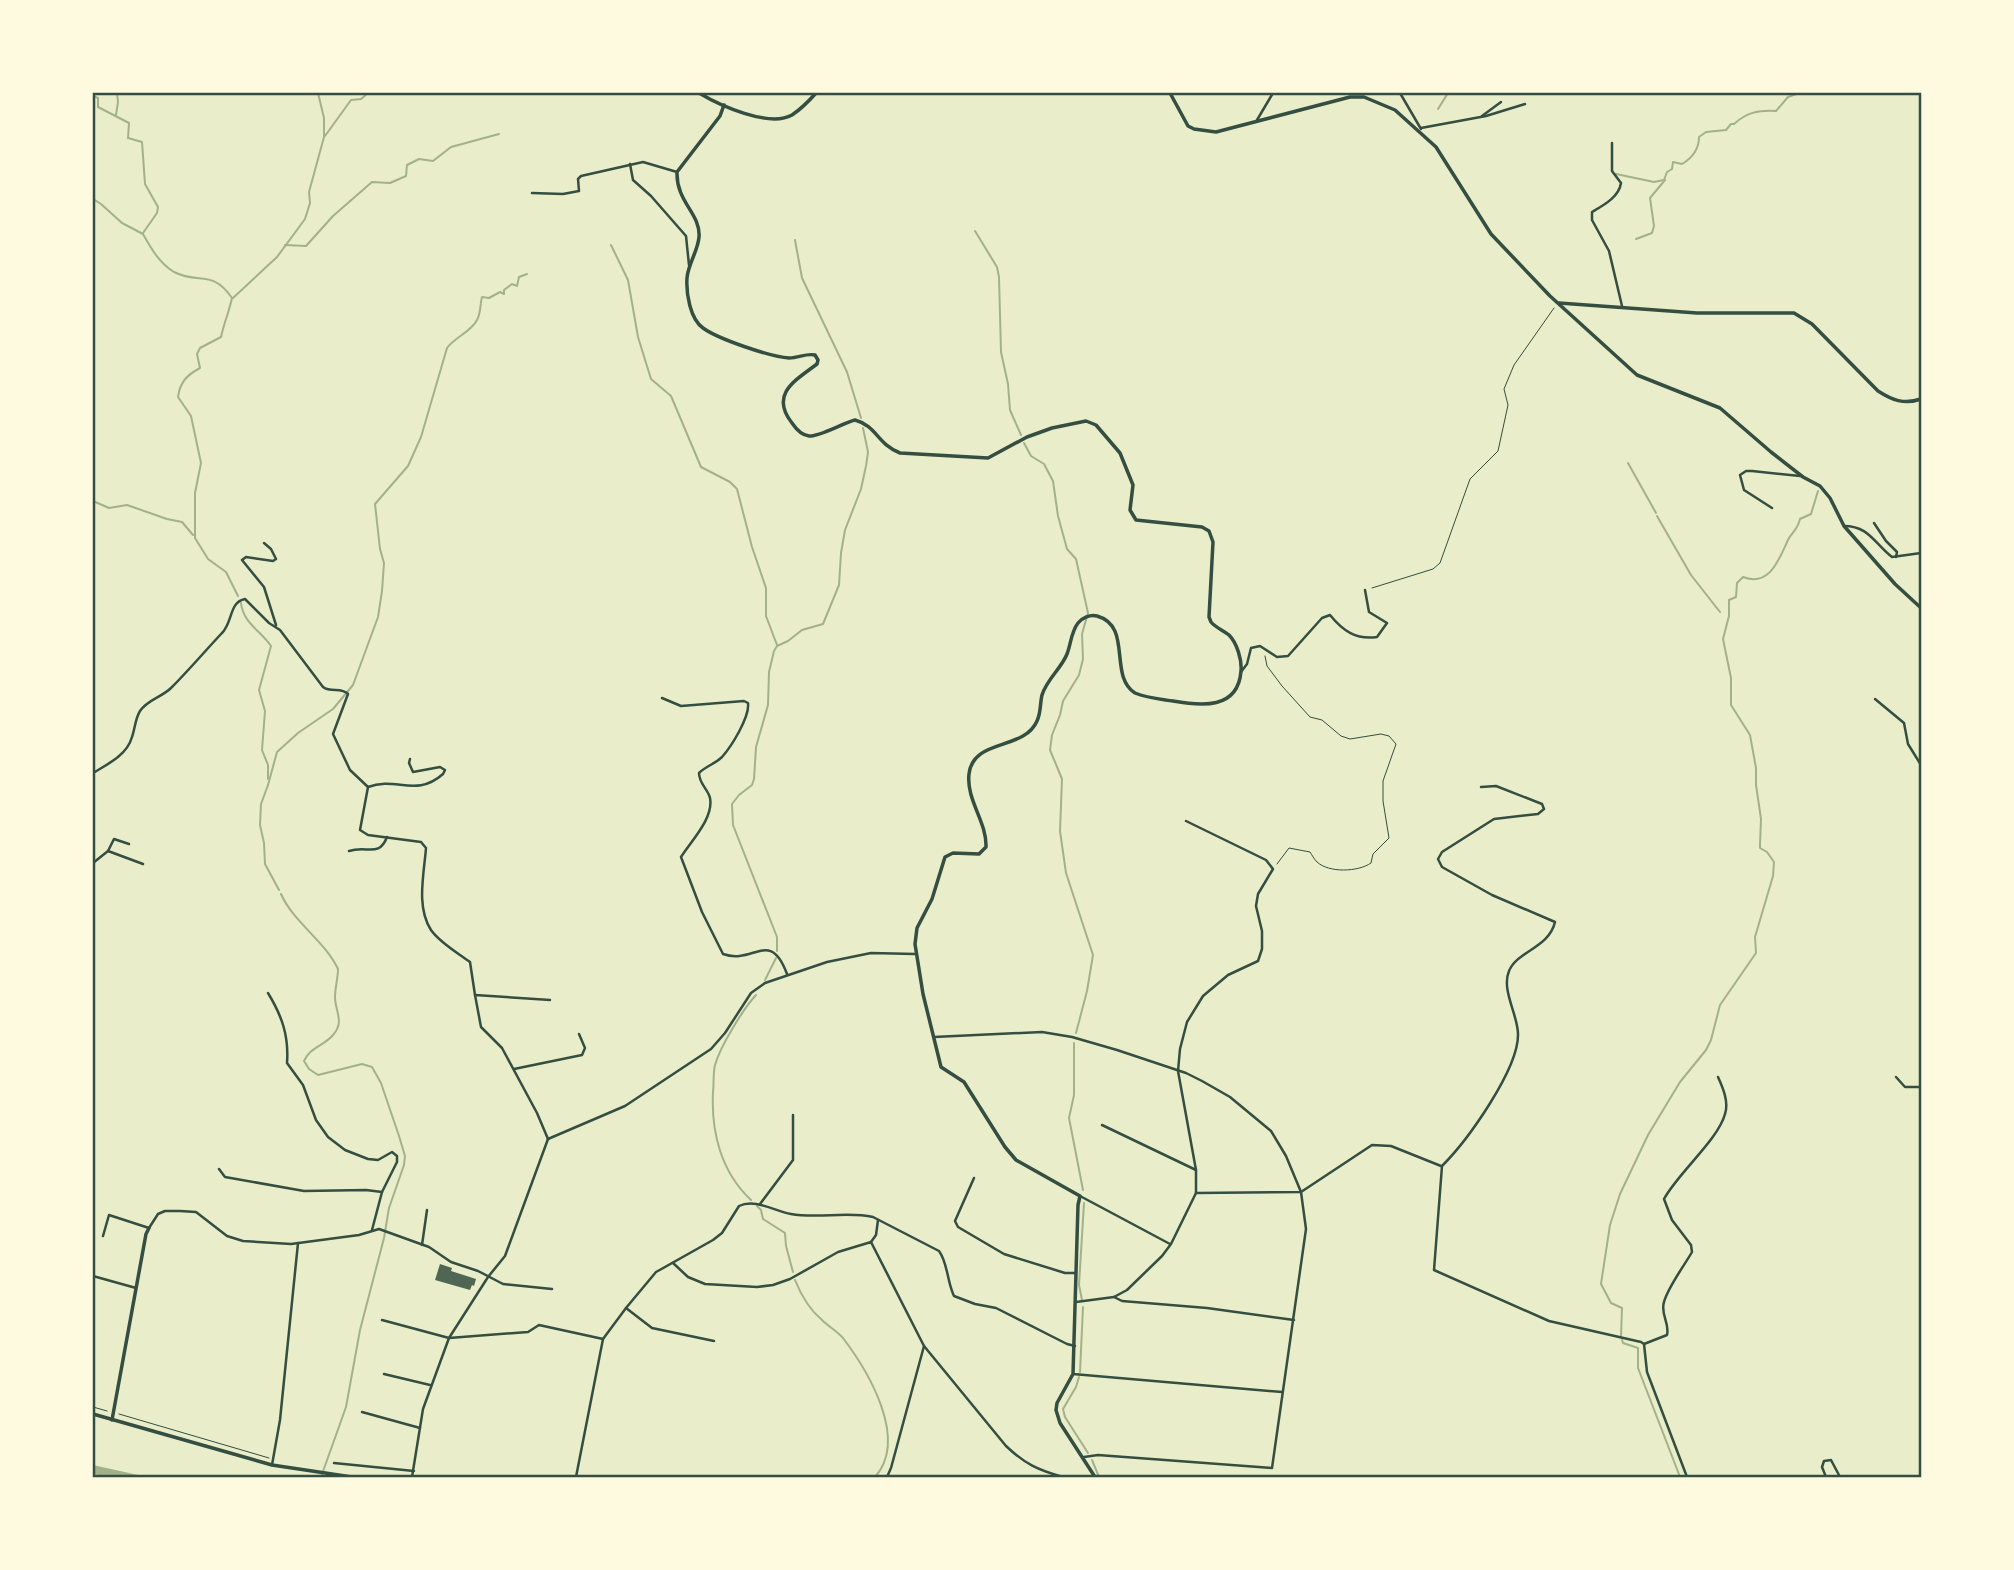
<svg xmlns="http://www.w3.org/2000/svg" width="2014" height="1570" font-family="'Roboto Condensed',sans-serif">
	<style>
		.water { fill: #a3b18a }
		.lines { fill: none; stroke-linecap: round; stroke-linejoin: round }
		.stream { stroke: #a3b18a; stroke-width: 2 }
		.building { fill: #4f6655 }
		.path { stroke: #344e41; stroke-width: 1 }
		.minor { stroke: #344e41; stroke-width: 2.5 }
		.tertiary { stroke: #344e41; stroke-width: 3.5 }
		.secondary { stroke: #344e41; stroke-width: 3.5 }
		.neatline { fill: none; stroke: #344e41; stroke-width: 2.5 }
	</style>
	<rect width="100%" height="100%" fill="#e9edc9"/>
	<polygon class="water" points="93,1465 147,1477 108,1477 93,1474"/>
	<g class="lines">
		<g class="stream">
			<polyline points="93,96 98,98 98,107 129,123 128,138 142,142 145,184 158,207 157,213 143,233"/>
			<polyline points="1438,109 1448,93"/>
			<polyline points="116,115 118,102 117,93"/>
			<polyline points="325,136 351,100 361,99 368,93"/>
			<path d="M1616 174 1654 182 1664 180 1667 172 1672 169 1673 162 1682 164C1692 158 1699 149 1699 137L1706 132 1726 130 1731 124H1734C1747 112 1759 110 1776 111L1788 97 1799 93"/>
			<polyline points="93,199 101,204 122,223 143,234"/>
			<polyline points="975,231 997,267 999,277 1001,352 1008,384 1010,410 1021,435"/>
			<path d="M143 234C151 248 159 263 174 272 200 285 212 269 232 298 229 312 224 323 221 337L200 348 197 354 200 368C187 375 180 382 178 397L191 416 201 463 195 493V538L208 559 226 572 238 596"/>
			<polyline points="1636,239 1652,233 1654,226 1650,198 1665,180"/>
			<polyline points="795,240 802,278 847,372 861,418"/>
			<polyline points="285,245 306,246 333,216 372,182 390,183 406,176 407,165 419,159 433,161 451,147 499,134"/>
			<polyline points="611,245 628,280 638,337 651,379 671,396 701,467 730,482 737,489 752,547 766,588 766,616 777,645"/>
			<polyline points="233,298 277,257 305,219 310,203 309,192 324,137 324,118 318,93"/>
			<polyline points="1024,443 1031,456 1044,464 1053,481 1058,516 1067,549 1076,559 1088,613 1082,634 1083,659 1079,675 1063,701 1060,715 1052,735 1050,750 1062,779 1060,831 1066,873 1093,955 1087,991 1076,1033"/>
			<polyline points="1628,463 1656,513"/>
			<polyline points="93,501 109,508 127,505 167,519 182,522 193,535"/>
			<polyline points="1657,516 1691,575 1720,612"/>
			<path d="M241 603C243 623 261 631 271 646L259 690 265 711 262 750 268 765V779"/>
			<path d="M268 785 277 752 298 733 333 709 353 685 378 617 382 591 384 563 380 549 375 504 408 466 421 437 447 348C455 337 471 332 477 320 481 313 480 304 482 297L489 298 500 292 504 294V290L512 284 517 286 519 277 527 274"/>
			<polyline points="268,785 261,804 260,825 264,843 265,864 279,890"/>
			<path d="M281 894C294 923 324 940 338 969 338 978 335 988 335 997 335 1011 345 1022 333 1035 324 1046 310 1047 304 1061L309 1069 318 1075 362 1064 372 1067 381 1083 399 1136 405 1156 404 1165 389 1208 384 1238 360 1330 346 1407 321 1477"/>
			<polyline points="777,951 777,937 733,825 732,804 739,795 752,785 754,779 756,747 768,705 769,672 774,651 777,646 788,641 802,630 823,624 839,585 841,553 845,530 861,489 866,466 868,452 863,428"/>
			<polyline points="765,980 776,958"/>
			<polyline points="1074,1043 1074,1095 1069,1118 1083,1190"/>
			<path d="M751 1200C721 1172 711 1132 713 1092 714 1083 713 1073 715 1065 720 1047 743 1009 756 995"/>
			<polyline points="757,1206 761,1210 763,1219 785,1233 786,1246 793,1272"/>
			<path d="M795 1280C801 1295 810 1310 822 1320 829 1327 837 1331 843 1338 868 1371 909 1439 875 1477"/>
			<polyline points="1082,1300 1079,1285 1084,1203"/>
			<path d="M1621 1336 1622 1308 1611 1303 1601 1284 1610 1225 1620 1194 1648 1135 1680 1082 1706 1050 1711 1040 1720 1005 1756 953 1755 937 1773 876 1774 862 1767 852 1760 848V844L1761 819 1756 785V768L1750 735 1731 705V678L1723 639 1729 616V600L1736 597 1737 583 1743 577C1771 588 1780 556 1789 538 1794 531 1798 528 1800 519L1811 514 1818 491"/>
			<polyline points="1622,1340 1623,1343 1638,1348 1638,1368 1680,1477"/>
			<polyline points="1080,1372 1083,1307"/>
			<polyline points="1079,1377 1076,1387 1063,1409 1065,1417 1088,1453"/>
			<polyline points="1092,1460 1099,1477"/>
		</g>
	</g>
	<polygon class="building" points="440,1264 452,1268 451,1271 476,1279 474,1286 472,1285 470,1290 435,1280"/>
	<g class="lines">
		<g class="path">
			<polyline points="1372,588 1433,569 1440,563 1470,479 1498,451 1508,405 1504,389 1514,365 1554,308"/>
			<path d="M1265 656 1267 666 1282 686 1310 717 1322 720 1341 736 1350 739 1381 734 1389 736 1396 744 1383 781V801L1389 838 1373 854 1371 863C1358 872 1329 873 1317 862 1314 859 1312 855 1310 852L1289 848 1277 864"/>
			<polyline points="93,1407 107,1411"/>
			<polyline points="119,1414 269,1458"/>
		</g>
		<g class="minor">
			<polyline points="1400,93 1421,129"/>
			<polyline points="1482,116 1501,102"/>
			<polyline points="1257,120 1273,93"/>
			<polyline points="1421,128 1486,116 1525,104"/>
			<path d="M1612 143V171L1621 183C1619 197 1604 205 1592 212V220L1609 251 1622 306"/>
			<polyline points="630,164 633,180 651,196 686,236 689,265"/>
			<polyline points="532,193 563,194 579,191 578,179 581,176 643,162 677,172"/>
			<polyline points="1772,508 1744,490 1740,475 1746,471 1752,471 1800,476"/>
			<polyline points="1874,523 1886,541 1897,552 1896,557"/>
			<path d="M1844 526C1869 526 1874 543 1892 557L1921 553"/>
			<polyline points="264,543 271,549 276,559 273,561 246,557 242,560 264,587 276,625"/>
			<path d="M1241 672 1247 664 1251 648 1260 646 1277 657 1288 656 1322 618 1330 615C1343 631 1356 640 1377 637L1387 623 1369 612 1365 590"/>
			<path d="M662 698 681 706 744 701 748 703C750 717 731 747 722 757 715 764 706 766 699 773 699 784 708 789 710 798 714 818 691 841 681 857L702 912 723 954C754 965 770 928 787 974"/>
			<polyline points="1875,699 1904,723 1908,744 1921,765"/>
			<path d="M93 773C108 764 127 755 132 737 135 729 135 719 140 711 147 700 162 697 171 688 189 670 205 651 222 633 233 622 229 602 245 599L269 623 280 630 323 687C331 693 341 687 348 694L333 734 350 770 368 787 360 830 368 835 421 842 426 848C424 874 416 907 431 930 440 943 458 953 470 962L475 995"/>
			<path d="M368 787C396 776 416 798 443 774L445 770 440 767 413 772 409 763 410 759"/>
			<path d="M1481 787 1496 786 1542 804 1544 809 1538 814 1494 819 1442 852 1438 859 1442 867 1492 895 1555 922C1549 948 1517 951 1509 971 1501 990 1518 1015 1518 1034 1519 1069 1467 1141 1442 1166L1434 1270 1549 1321 1641 1342 1644 1344 1647 1372 1687 1477"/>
			<polyline points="108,851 143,864"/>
			<path d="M349 851C367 845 379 858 387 837"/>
			<polyline points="93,863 108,851 114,839 129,844"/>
			<path d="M268 993C282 1016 289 1036 287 1063L303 1085 316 1120 328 1137 345 1150 368 1159 378 1160 392 1152 397 1156V1162L382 1192 372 1230"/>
			<polyline points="934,1037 1042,1032 1072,1037 1117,1050 1186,1073 1202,1081 1230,1097 1271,1131 1286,1156 1301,1192 1306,1229 1272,1468 1098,1455 1084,1457"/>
			<polyline points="514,1069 582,1055 585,1048 579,1034"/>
			<polyline points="1896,1077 1905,1087 1921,1087"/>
			<polyline points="1102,1125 1196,1170"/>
			<polyline points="548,1139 625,1106 711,1049 725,1033 751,993 765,983 827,962 871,953 915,954"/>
			<polyline points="548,1139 537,1113 502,1048 481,1027 475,995 550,1000"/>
			<polyline points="219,1169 225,1177 304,1191 366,1190 382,1192"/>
			<polyline points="974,1178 955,1221 958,1227 1004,1254 1065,1273 1076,1273"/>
			<polyline points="1196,1193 1301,1192 1372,1145 1391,1146 1441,1166"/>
			<polyline points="1080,1196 1170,1244"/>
			<polyline points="760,1204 793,1160 793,1115"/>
			<polyline points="103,1236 109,1215 149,1228 158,1214 165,1211 180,1211 196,1212 227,1236 243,1241 291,1244 359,1235 379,1229 429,1247 451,1262 478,1271 503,1284 552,1289"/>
			<polyline points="871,1242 876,1235 878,1220"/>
			<polyline points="422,1245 427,1210"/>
			<path d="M673 1263 688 1277 705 1284 757 1287 773 1285 790 1279 838 1252 871 1242 924 1346 1006 1446C1025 1464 1038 1470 1063 1477"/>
			<polyline points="93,1276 136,1288"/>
			<polyline points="1114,1297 1122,1301 1207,1308 1294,1320"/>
			<polyline points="1076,1302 1114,1297 1127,1290 1162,1256 1171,1244 1196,1193 1196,1170 1178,1071 1180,1049 1187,1022 1203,996 1228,975 1258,961 1262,949 1262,931 1256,906 1258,894 1273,869 1266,860 1186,821"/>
			<polyline points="626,1308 652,1328 714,1341"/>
			<polyline points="382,1320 449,1338 528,1332 539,1325 603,1339"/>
			<path d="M1644 1344 1667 1335C1670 1323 1660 1314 1664 1302 1668 1287 1684 1266 1692 1252L1691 1245 1672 1220 1664 1199C1678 1173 1718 1140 1725 1114 1729 1102 1723 1088 1718 1077"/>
			<polyline points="384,1374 430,1385"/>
			<polyline points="1073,1374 1282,1392"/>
			<polyline points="362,1412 420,1428"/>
			<polyline points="334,1463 414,1471"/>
			<polyline points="272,1465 280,1420 298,1243"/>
			<polyline points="412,1477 423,1409 449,1338 488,1277 505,1256 548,1139"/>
			<path d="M576 1477 603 1339 626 1308 656 1272 713 1240 722 1233 739 1206C755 1198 774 1211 791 1214 818 1219 847 1211 873 1217L939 1251C948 1263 947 1282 954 1296L975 1304 996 1308 1067 1344 1075 1346"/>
			<polyline points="887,1477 891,1468 924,1346"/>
			<polyline points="1826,1477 1822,1467 1824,1461 1831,1460 1840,1477"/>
		</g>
		<g class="tertiary">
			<path d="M699 93C719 105 769 128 792 115 801 109 809 101 816 93"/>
			<polyline points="1170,93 1188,126 1194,129 1216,132 1350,97 1364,97 1395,110 1436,147 1491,234 1550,296 1637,375 1720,408 1771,452 1803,477 1820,486 1830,498 1844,526 1895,584 1921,608"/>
			<path d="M724 105 720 116 677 172C676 202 701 214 699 237 698 251 688 264 687 278 686 293 690 319 703 328 718 339 771 357 789 358 799 358 806 353 815 355L818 360 817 364C796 380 769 394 792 423 796 429 801 435 809 436 819 437 843 423 855 420 877 426 877 444 900 453L988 458 1027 437 1052 428 1086 421 1096 425 1120 453 1133 485 1130 510 1136 520 1202 527 1209 531 1213 542 1209 617 1211 622C1216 628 1223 630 1229 635 1237 643 1242 660 1241 671 1238 710 1201 706 1173 701 1160 699 1147 698 1135 693 1108 676 1133 626 1097 616 1090 614 1082 618 1078 623 1071 632 1071 644 1067 654 1061 669 1047 679 1042 695 1040 703 1041 713 1037 721 1024 751 973 738 969 774 966 800 987 822 986 847L979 854 953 853 945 857 932 899 917 928 915 944 923 994 941 1067 964 1082 1005 1147 1016 1160 1080 1196 1078 1205 1073 1374 1057 1403 1056 1410 1060 1423 1095 1477"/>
			<path d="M1559 303 1697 313H1794L1812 324 1878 391C1892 400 1904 405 1921 399"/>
			<polyline points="112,1420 146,1234 149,1228"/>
		</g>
		<polyline class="secondary" points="93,1414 272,1465 352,1477"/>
	</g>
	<rect width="2014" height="1570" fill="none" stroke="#fefae0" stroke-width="189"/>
	<rect x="94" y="94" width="1826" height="1382" class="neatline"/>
</svg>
